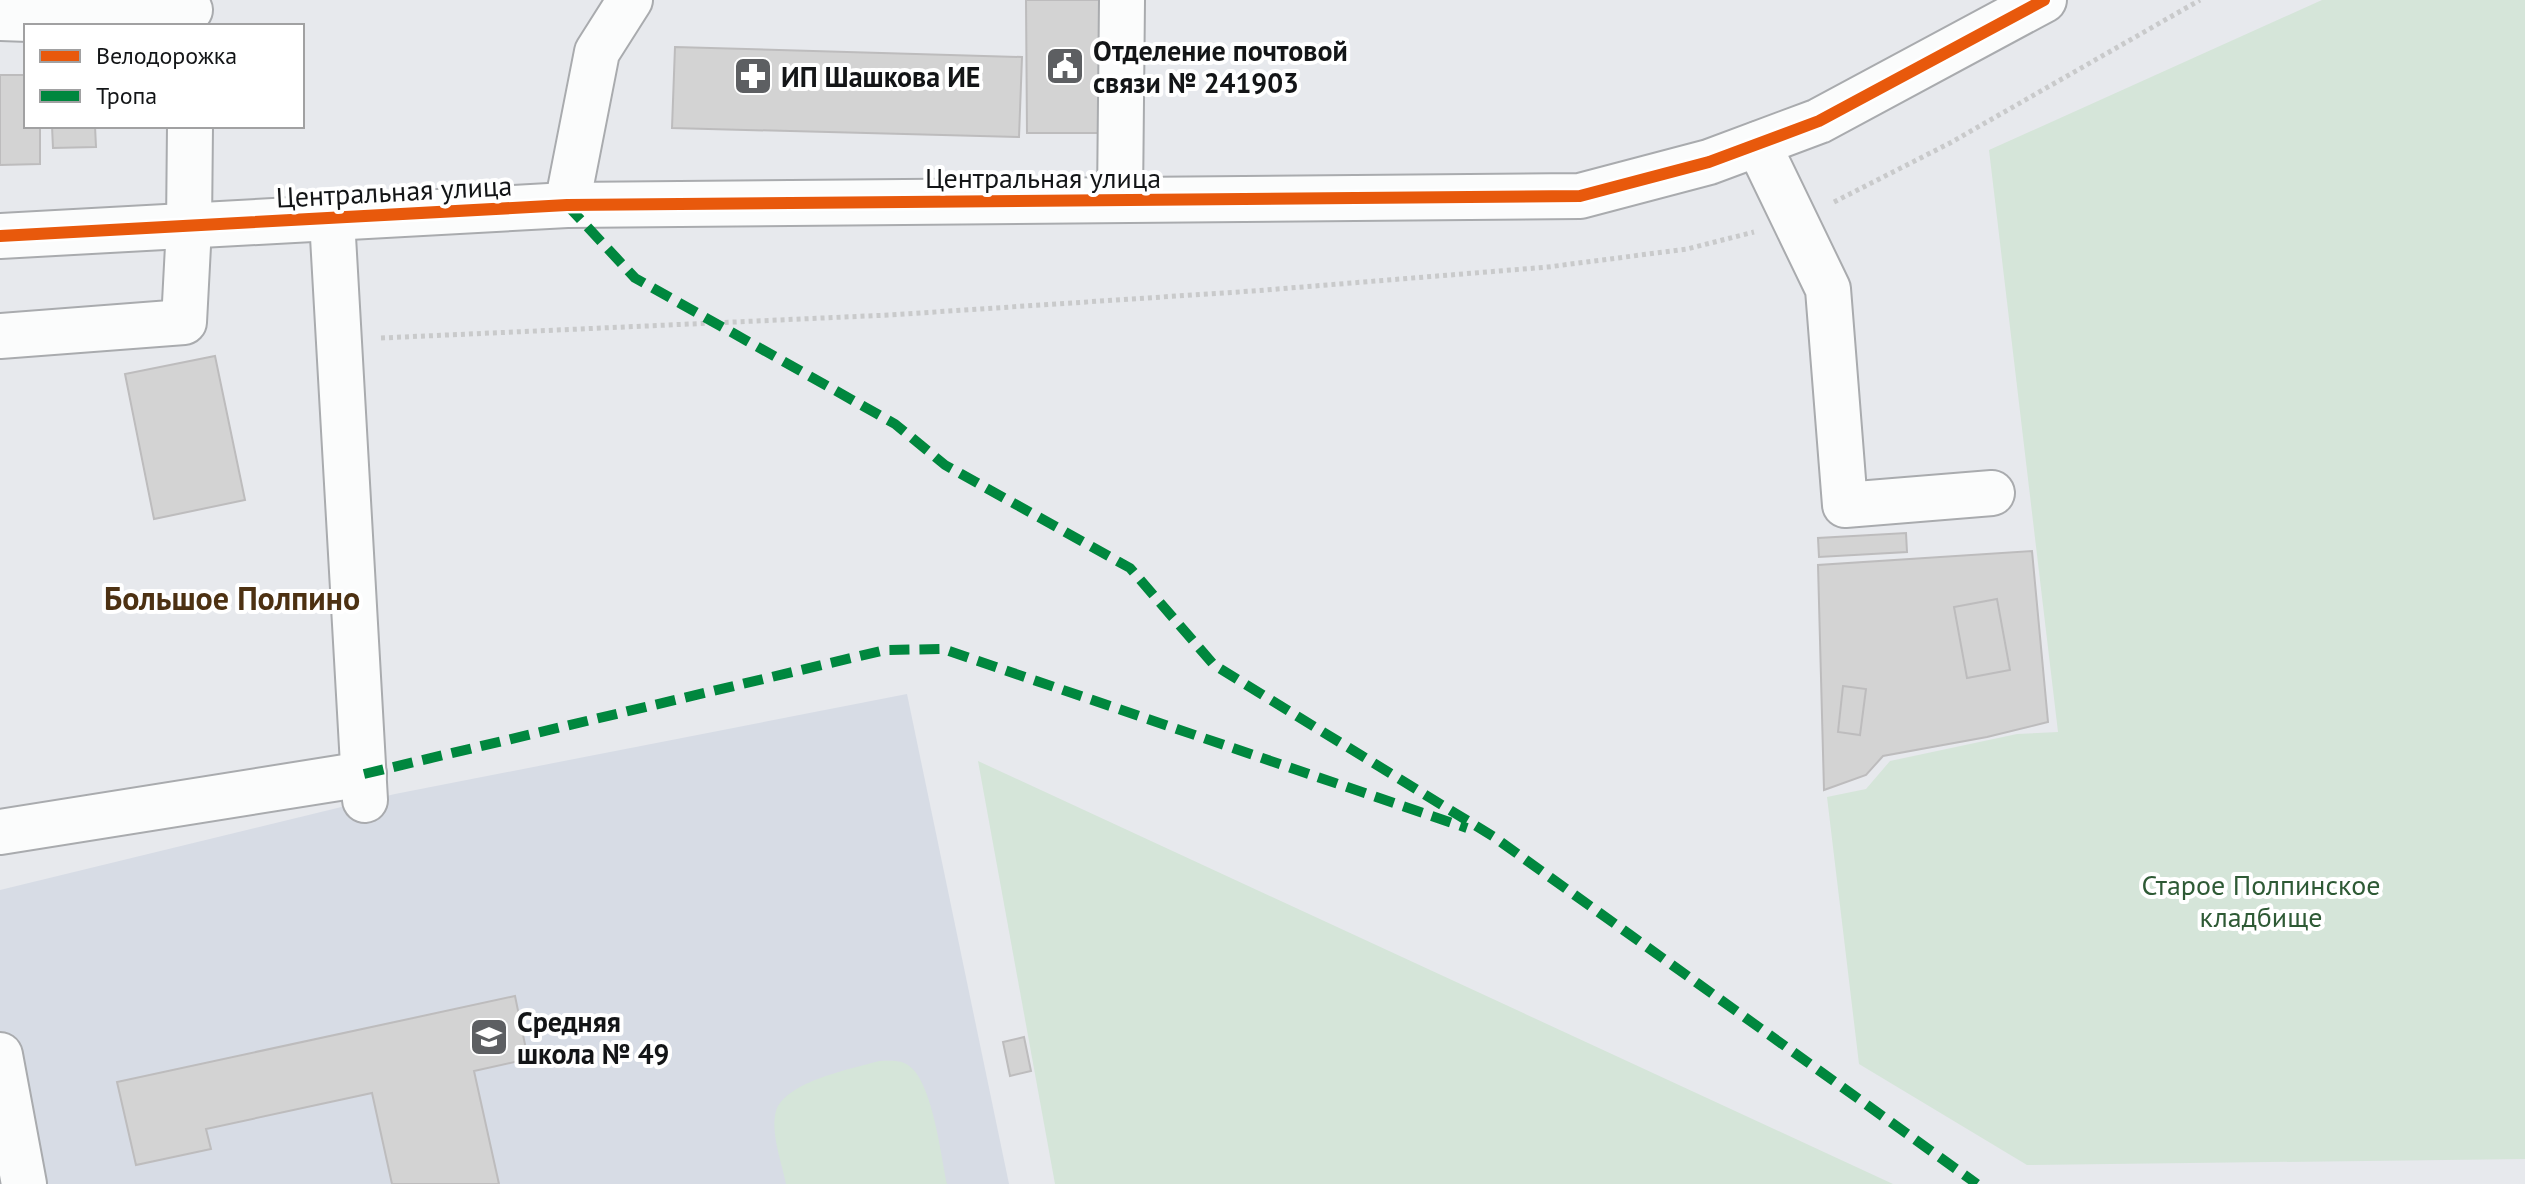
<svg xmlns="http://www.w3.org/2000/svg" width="2525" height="1184" font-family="'PT Sans',sans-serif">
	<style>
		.built { fill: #d7dce5 }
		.green { fill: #d5e5d9 }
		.building { fill: #d3d3d3; stroke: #bdbcbd; stroke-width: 2 }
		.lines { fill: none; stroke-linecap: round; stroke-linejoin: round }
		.minor-casing { stroke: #a9abae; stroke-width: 48 }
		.path { stroke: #c9cacb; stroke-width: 5; stroke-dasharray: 4 4; stroke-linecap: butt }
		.minor { stroke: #fbfcfc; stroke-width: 44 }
		.quiet { stroke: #00873e; stroke-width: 10; stroke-dasharray: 20 10; stroke-linecap: butt }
		.cycleway-casing { stroke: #fff; stroke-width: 17 }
		.cycleway { stroke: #e8590c; stroke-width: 12 }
		.labels { text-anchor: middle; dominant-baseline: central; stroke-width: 8; stroke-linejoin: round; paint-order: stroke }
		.poi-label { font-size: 28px; font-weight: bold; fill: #131517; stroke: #fff; text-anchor: start }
		.street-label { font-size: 28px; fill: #131517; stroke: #fff }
		.park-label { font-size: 28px; fill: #2e5a35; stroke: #fff }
		.quarter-label { font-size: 32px; font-weight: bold; fill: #4d3112; stroke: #fff }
	</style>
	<rect width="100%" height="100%" fill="#e7e9ed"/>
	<polygon class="built" points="907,694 1009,1184 0,1184 0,890 395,794"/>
	<g class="green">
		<polygon points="2322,0 2525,0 2525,1159 2027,1165 1859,1064 1827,797 1866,789 1890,761 2017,734 2058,732 1989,150"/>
		<polygon points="978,761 1893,1184 1055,1184"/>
		<path d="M879 1061C887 1061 897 1060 904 1063 932 1073 941 1157 947 1184H786C782 1163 770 1132 776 1111 786 1081 852 1069 879 1061Z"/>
	</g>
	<g class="building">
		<polygon points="1026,0 1104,0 1104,133 1027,133"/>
		<polygon points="675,47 1022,57 1019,137 672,128"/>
		<polygon points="0,75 26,75 26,126 40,126 40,164 0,165"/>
		<polygon points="52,126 95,126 96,147 53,148"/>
		<polygon points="215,356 245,500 154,519 125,374"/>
		<polygon points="1906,533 1907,552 1819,557 1818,538"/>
		<polygon points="2032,551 2048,722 1987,737 1883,756 1866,775 1824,790 1818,565"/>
		<polygon points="1997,599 2010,670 1967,678 1954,607"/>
		<polygon points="1843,686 1866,689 1860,735 1838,732"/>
		<polygon points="515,996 528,1059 474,1071 499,1184 392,1184 372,1093 206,1129 211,1149 136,1165 117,1082"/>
		<polygon points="1024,1037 1031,1071 1010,1076 1003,1042"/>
	</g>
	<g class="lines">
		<defs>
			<g id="minor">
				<polyline points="0,18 29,19 190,10"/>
				<polyline points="1758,144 1828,289 1845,505 1992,493"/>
				<polyline points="1120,200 1122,0"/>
				<polyline points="567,205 597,52 630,0"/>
				<polyline points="332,219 365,800"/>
				<polyline points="0,236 567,205 1580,196 1709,162 1819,121 2044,0"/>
				<polyline points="0,336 184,322 189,227 190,126"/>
				<polyline points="0,832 364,774"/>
				<polyline points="0,1055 24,1184"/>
			</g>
		</defs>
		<use href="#minor" class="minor-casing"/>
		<g class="path">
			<polyline points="1834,202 1950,143 2200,0"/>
			<polyline points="381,338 889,315 1253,291 1548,267 1687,249 1754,232"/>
		</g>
		<use href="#minor" class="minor"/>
		<g class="quiet">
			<polyline points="567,205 635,278 895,424 945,465 1130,568 1214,665 1494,837 1977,1184"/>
			<polyline points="364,774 885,650 943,649 1467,828"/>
		</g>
		<defs>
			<polyline id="cycleway" points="0,236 567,205 1580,196 1709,162 1819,121 2044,0"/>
		</defs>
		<use href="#cycleway" class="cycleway-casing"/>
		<use href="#cycleway" class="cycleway"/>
	</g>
	<defs>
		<symbol id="civic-square" viewBox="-11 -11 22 22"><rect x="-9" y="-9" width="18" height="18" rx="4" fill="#5d5f62" stroke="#fff"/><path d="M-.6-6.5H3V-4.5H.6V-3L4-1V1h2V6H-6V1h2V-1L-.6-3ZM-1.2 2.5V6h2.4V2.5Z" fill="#fff"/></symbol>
		<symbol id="pharmacy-square" viewBox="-11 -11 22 22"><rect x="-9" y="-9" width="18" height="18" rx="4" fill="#5d5f62" stroke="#fff"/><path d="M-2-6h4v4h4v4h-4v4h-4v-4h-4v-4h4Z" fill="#fff"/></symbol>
		<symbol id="school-square" viewBox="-11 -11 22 22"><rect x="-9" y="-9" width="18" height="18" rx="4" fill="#5d5f62" stroke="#fff"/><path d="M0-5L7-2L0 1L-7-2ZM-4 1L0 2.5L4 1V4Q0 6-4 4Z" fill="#fff"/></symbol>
	</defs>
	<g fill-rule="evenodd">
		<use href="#civic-square" x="1043" y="44" width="44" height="44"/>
		<use href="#pharmacy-square" x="731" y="54" width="44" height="44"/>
		<use href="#school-square" x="467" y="1015" width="44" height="44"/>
	</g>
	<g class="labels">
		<g class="poi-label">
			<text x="1093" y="50">Отделение почтовой<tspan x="1093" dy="32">связи № 241903</tspan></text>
			<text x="781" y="76">ИП Шашкова ИЕ</text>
			<text x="517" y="1021">Средняя<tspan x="517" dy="32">школа № 49</tspan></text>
		</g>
		<g class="street-label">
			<text x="1043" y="177">Центральная улица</text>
			<text transform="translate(394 191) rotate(-3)">Центральная улица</text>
		</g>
		<g class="park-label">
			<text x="2261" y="884">Старое Полпинское<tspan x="2261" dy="32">кладбище</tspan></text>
		</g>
		<g class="quarter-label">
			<text x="232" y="598">Большое Полпино</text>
		</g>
	</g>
	<rect x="24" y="24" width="280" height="104" fill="#ffffff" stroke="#a1a1a2" stroke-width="2"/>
	<rect x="40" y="50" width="40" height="12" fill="#e8590c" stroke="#a1a1a2" stroke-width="2"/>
	<text x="96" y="64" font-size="24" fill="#131517">Велодорожка</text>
	<rect x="40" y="90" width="40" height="12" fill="#00873e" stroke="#a1a1a2" stroke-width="2"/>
	<text x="96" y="104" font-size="24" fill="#131517">Тропа</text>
</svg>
